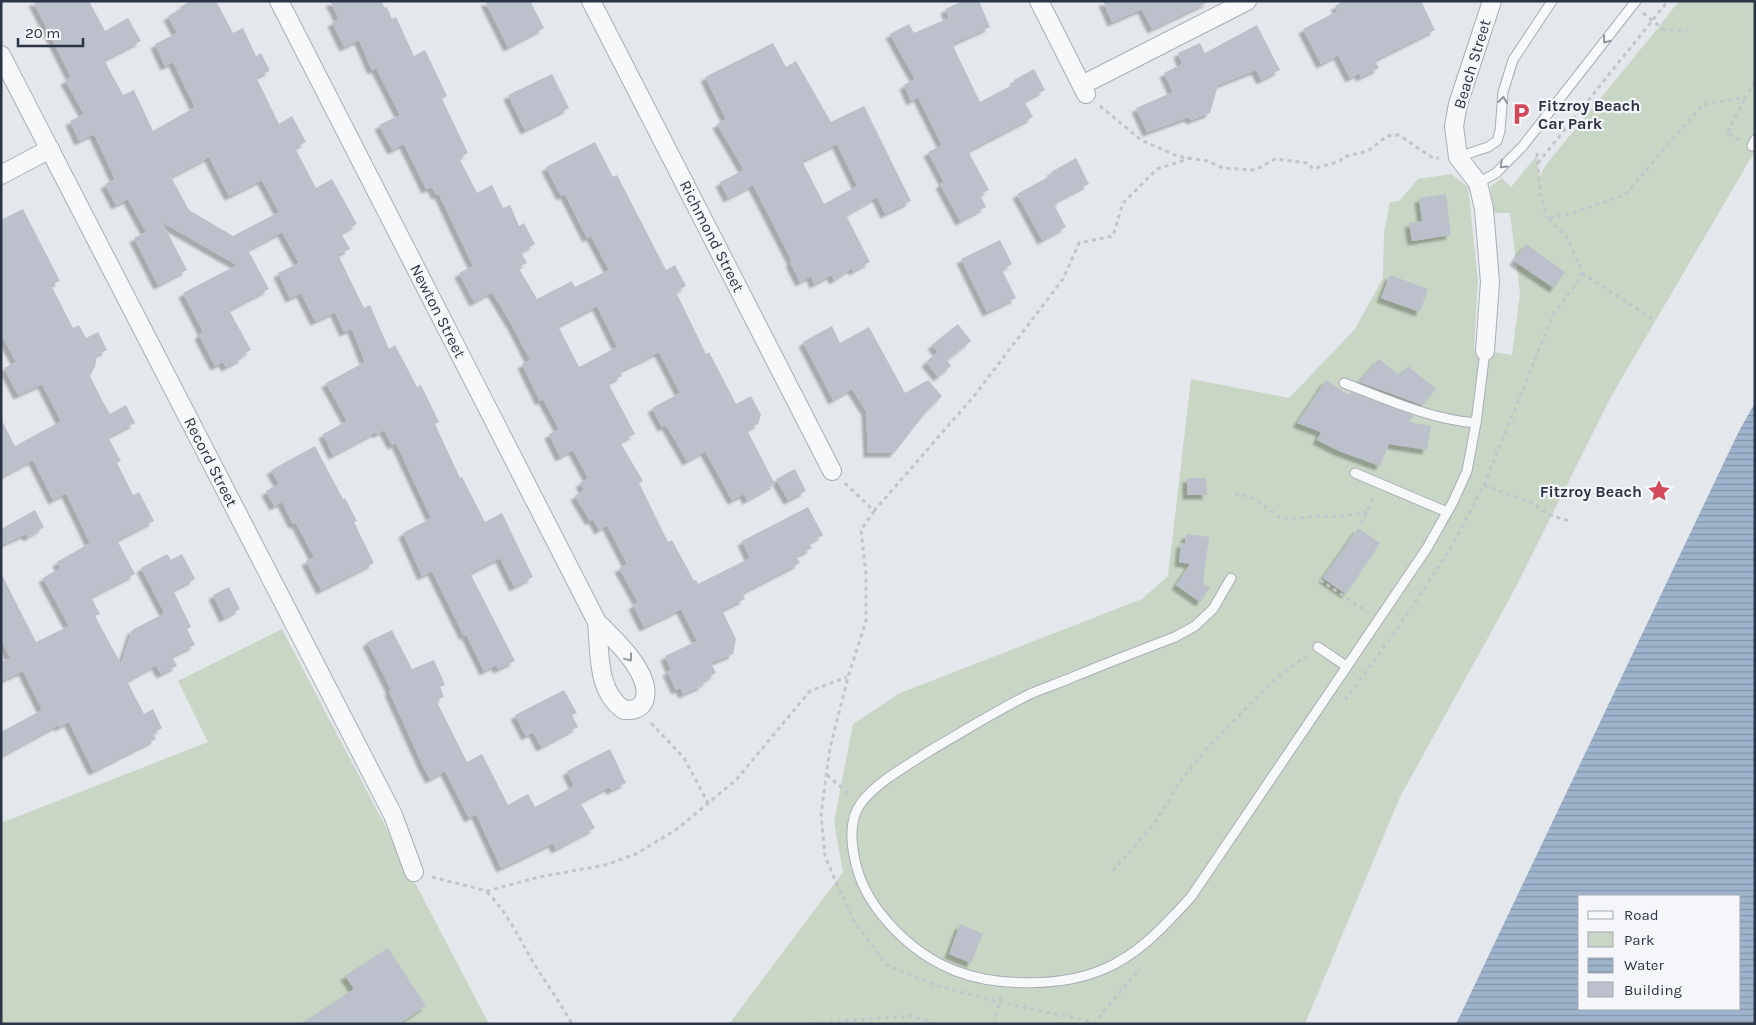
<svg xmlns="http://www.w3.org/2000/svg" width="1756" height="1025" font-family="Karla,sans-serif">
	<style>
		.green { fill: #c9d6c5 }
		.water { fill: url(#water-rules); fill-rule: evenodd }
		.building { fill: #bbc0ca; fill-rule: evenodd; filter: url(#shadow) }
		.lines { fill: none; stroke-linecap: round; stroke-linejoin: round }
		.service-casing { stroke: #a9aeb7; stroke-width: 11 }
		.minor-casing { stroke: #a9aeb7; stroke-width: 20 }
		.path { stroke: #c2c5cb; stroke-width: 3; stroke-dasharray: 4 4; stroke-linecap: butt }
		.service { stroke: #f7f8fa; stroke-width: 9 }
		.minor { stroke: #f7f8fa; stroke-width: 18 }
		.oneway { stroke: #9196a0 }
		.labels { text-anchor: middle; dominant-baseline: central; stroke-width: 4.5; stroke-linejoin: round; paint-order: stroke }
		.street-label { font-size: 16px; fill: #2b3445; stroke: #f4f6f9 }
		.poi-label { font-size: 16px; font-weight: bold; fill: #2b3445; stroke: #f4f6f9; text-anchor: start }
	</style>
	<defs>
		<pattern id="water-rules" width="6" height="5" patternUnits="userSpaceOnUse" patternTransform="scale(1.25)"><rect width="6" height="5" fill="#9fb4cc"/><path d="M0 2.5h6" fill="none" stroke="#8293a7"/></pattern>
		<filter id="shadow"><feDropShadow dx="-4.5" dy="4.5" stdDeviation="1" flood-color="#0004"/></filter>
	</defs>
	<rect width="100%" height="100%" fill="#e4e7ec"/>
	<g class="green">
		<polygon points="1679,1 1755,1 1755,151 1612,395 1516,587 1400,797 1305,1024 729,1024 843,872 834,822 853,724 900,693 1142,599 1168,576 1191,379 1289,398 1355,329 1383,278 1384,232 1390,202 1399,201 1418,179 1451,174 1468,187 1478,281 1474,349 1512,355 1520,293 1510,213 1494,213 1490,187 1502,178 1511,187 1537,155 1539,176 1549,161 1658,28"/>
		<polygon points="282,629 489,1024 1,1024 1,823 208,742 178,681"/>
	</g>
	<path class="water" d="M1755 403V1024H1456L1739 431ZM1580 896H1740V1009H1580Z"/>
	<g class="building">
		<path d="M33 1H89L105 31 128 18 141 41 104 60 123 95 134 90 153 131 195 107 173 62 165 66 155 44 177 33 168 16 181 9 180 7 191 1H216L233 33 243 28 256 56 261 53 270 71 256 77 279 124 292 116 306 142 295 148 316 188 332 179 357 224 341 233 350 249 338 255 364 308 370 305 389 349 395 345 417 387 421 385 439 422 435 424 460 478 462 477 485 522 502 513 533 577 514 587 500 558 470 573 515 661 498 669 496 665 484 671 466 634 464 636 432 571 422 576 403 533 431 518 396 443 392 445 384 430 377 434 376 432 333 455 323 434 347 421 326 383 365 362 352 329 344 332 335 312 315 321 301 293 290 298 278 273 299 263 282 232 248 250 269 289 229 310 251 350 242 355 243 358 226 367 223 362 215 366 199 335 203 332 183 293 237 265 162 222 187 270 158 285 134 238 146 232 128 199 116 205 105 184 115 179 94 134 79 141 70 121 84 114 65 80 71 77ZM209 157 229 196 262 180 279 212 233 236 189 210 171 177Z"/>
		<path d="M330 1H381L385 8 387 7 392 19 396 17 414 56 425 50 447 96 442 99 468 153 459 158 477 193 492 185 503 208 510 205 519 226 524 223 535 244 521 252 527 263 518 267 537 299 572 281 575 287 609 270 591 236 587 238 565 194 561 196 546 167 595 142 613 177 617 175 666 270 675 265 686 286 676 292 706 354 709 352 736 404 751 396 761 415 758 424 747 430 775 484 747 500 744 494 732 500 705 451 687 461 666 425 662 427 652 408 680 393 659 352 620 371 622 376 608 383 635 434 620 442 643 481 639 483 668 542 672 540 694 581 696 580 698 584 750 558 742 541 808 507 823 535 809 543 812 548 796 556 800 563 742 593 745 599 722 610 736 639 733 654 711 663 716 673 707 678 708 681 702 684 703 685 683 694 680 688 676 690 667 671 671 670 665 656 697 641 681 609 644 627 633 605 638 602 619 568 627 564 607 525 599 530 593 519 590 521 575 496 584 490 580 483 588 478 573 450 560 457 549 434 559 429 543 399 540 401 522 364 530 360 512 325 492 292 474 302 459 273 473 266 439 194 436 195 432 187 426 189 404 144 392 150 379 125 400 115 376 68 372 70 359 40 344 47 332 22 339 19ZM597 306 617 347 579 367 558 326Z"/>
		<polygon points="485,1 530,1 544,28 508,47"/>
		<polygon points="963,1 979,1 990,27 952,44 980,102 1016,83 1014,80 1034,69 1045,90 1024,101 1033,117 968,151 989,190 980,194 986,207 960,221 940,184 944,182 928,152 942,145 918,97 911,101 904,85 915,79 890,34 909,24 914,33 949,18 945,9"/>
		<polygon points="1103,1 1210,1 1152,29 1142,9 1112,22"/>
		<polygon points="1344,1 1421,1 1435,30 1375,60 1379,68 1361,77 1359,73 1350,78 1338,55 1321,64 1303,29 1338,11 1335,6"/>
		<polygon points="1257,25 1280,70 1261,80 1256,70 1218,85 1210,113 1191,120 1189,117 1147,132 1136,108 1173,92 1164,73 1182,64 1178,53 1200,43 1205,53"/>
		<path d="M773 43 786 67 796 61 831 122 864 106 911 201 885 214 877 197 846 215 870 262 853 271 852 268 834 280 831 275 814 284 811 276 800 282 790 262 792 261 753 185 728 198 720 182 744 170 717 124 726 119 705 77ZM837 144 857 186 824 204 802 161Z"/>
		<polygon points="552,74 569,108 525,130 508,95"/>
		<polygon points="1076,158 1089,184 1060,199 1061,201 1054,205 1066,227 1042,240 1017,194 1052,175 1051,172"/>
		<polygon points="1446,194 1451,235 1412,241 1409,223 1422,221 1419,198"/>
		<polygon points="23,209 60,281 51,285 73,328 79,325 86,338 98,332 107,350 97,355 95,367 90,376 103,402 110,414 126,405 135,423 108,437 121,461 117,463 133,495 139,492 154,521 117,540 135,574 91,597 100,614 95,616 121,664 132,630 163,614 164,612 141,568 167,554 171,560 182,554 195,579 173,590 191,627 187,629 195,645 172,656 177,666 161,674 156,665 127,681 144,714 153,709 162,728 153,733 156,739 93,771 69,722 59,727 58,725 1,756 1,732 42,710 23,671 1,681 1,662 10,658 1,640 1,573 36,642 69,626 43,578 60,568 57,562 90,543 66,493 53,500 33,460 1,477 1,419 15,446 61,421 42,384 18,395 4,368 16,362 1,334 1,220"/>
		<polygon points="1000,240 1012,264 1002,270 1016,298 987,312 961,259"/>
		<polygon points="1526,244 1565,272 1554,288 1514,261"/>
		<polygon points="1390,275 1428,289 1420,312 1381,298"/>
		<polygon points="958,324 971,341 947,360 951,366 938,377 926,362 938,352 932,345"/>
		<polygon points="832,326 840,343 869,327 905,393 928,380 942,396 926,412 894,453 868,453 866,411 852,389 833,400 803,342"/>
		<polygon points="1379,359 1400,376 1408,366 1436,389 1422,405 1359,382"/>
		<polygon points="1326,380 1349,395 1351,392 1414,416 1408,422 1431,426 1427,450 1389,444 1380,466 1339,451 1317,440 1321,432 1297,423"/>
		<polygon points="315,446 343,499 345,498 357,521 354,522 374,563 321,590 306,561 314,557 296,523 293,524 282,502 274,506 266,491 279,484 271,470"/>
		<polygon points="795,469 806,491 788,500 776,479"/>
		<polygon points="1187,478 1206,478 1207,495 1187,495"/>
		<polygon points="35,510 44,527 28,537 26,534 1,545 1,529"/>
		<polygon points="1358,528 1380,543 1346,594 1323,578"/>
		<polygon points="1186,534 1209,537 1203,584 1210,588 1200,602 1176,585 1190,564 1179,562 1181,543 1185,543"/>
		<polygon points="229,587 240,609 224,618 213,595"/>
		<polygon points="392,630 412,669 434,660 445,685 440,687 444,697 436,700 467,762 482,754 508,805 528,794 535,807 574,786 567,771 610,749 626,783 611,790 609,787 580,802 595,828 556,849 553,843 501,868 476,814 469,818 445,771 430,779 422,764 389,691 391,690 367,642"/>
		<polygon points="564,690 577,713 572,715 578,727 541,747 533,732 526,736 515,715"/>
		<polygon points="960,924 983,934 971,963 949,954"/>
		<polygon points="388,948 426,1006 399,1024 301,1024 354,989 345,976"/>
	</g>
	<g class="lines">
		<defs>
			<g id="service">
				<polyline points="1752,146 1755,140"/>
				<polyline points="1458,157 1488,147 1497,141 1500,131 1503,92 1513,60 1552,1"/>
				<polyline points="1478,183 1496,173 1522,147 1636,1"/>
				<path d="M1344 383C1388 400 1430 419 1476 423"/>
				<polyline points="1355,473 1447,512"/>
				<path d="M1231 578 1213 609 1195 626 1175 637C1141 650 1107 663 1073 677 1059 683 1044 688 1030 694 996 711 964 731 931 750 908 765 878 781 861 803 849 819 851 842 855 860 864 907 911 954 956 971 997 987 1063 987 1104 969 1140 954 1165 925 1191 897L1427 548 1453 502 1467 471 1476 423 1485 351"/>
				<polyline points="1318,647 1346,666"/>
			</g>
			<g id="minor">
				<path d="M279 1 597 622C613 638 654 675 644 701 640 710 632 710 624 710 596 691 600 651 597 622"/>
				<polyline points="591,1 832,471"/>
				<polyline points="1039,1 1086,94"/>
				<polyline points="1,55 393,815 414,872"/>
				<polyline points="1082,85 1247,1"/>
				<polyline points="1,175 50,149"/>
				<polyline points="1485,351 1490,282 1484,209 1478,183 1458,157 1454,126 1458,104 1492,1"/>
			</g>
		</defs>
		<use href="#service" class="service-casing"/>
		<use href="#minor" class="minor-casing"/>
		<g class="path">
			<polyline points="1643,13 1663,29 1687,31"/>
			<polyline points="1100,106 1141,140 1177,156 1207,161 1223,168 1255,170 1275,159 1308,163 1313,169 1340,161 1343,157 1368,151 1387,136 1399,135 1433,158 1439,158"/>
			<polyline points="1740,140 1727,133 1746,97"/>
			<polyline points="1537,153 1540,192 1547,218"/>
			<polyline points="1538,163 1668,1"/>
			<polyline points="1582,273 1654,320"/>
			<polyline points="845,483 874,511 861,530 866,574 866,621 848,677 830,748 821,814 825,856 836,882 854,921 887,965 937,986 999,1002 1094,1022"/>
			<polyline points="1484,485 1535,504 1547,514 1569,521"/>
			<polyline points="1235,494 1248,496 1262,504 1279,517 1293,519 1315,516 1338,517 1367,512"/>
			<polyline points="874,511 974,396 1063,279 1079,243 1113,236 1123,203 1157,169 1191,158"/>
			<polyline points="1361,524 1373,498"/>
			<polyline points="1320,580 1367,612"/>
			<polyline points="1345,700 1395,632 1449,551 1484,485 1553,315 1577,283 1582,273 1581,268 1566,236 1547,218 1570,214 1625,195 1702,105 1746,97 1755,81"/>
			<polyline points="651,723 684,758 708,803"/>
			<polyline points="827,775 849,794"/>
			<polyline points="1113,871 1154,824 1179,783 1207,748 1274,680 1306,656"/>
			<polyline points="432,877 487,891 539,877 605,865 636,854 677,829 736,780 810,691 847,677"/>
			<path d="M487 892C507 912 519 938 533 962 546 983 560 1002 572 1024"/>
			<polyline points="813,1023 911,1016 938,1024"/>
			<polyline points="994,1024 1001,996"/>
			<polyline points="1093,1024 1140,968"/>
		</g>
		<use href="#service" class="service"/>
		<use href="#minor" class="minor"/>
	</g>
	<defs><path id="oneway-chevron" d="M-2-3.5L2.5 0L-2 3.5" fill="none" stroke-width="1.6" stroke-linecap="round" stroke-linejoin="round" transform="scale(1.25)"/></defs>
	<g class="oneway">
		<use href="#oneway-chevron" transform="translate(1606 40) rotate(128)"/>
		<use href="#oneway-chevron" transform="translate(1503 100) rotate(-84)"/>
		<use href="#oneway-chevron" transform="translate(1503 165) rotate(136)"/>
		<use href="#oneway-chevron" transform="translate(629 658) rotate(53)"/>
	</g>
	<defs>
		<symbol id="parking-bare" viewBox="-9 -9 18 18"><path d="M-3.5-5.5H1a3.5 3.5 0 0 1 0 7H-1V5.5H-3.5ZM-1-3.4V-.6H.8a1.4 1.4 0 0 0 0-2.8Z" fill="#d1495b" stroke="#f4f6f9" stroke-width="2.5" paint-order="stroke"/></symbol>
		<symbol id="sight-bare" viewBox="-9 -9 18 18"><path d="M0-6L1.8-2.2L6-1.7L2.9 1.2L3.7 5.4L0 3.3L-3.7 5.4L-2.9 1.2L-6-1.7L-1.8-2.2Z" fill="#d1495b" stroke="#f4f6f9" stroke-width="2.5" paint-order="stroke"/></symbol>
	</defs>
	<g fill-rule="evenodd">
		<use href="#parking-bare" x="1505" y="98" width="32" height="32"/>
		<use href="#sight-bare" x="1643" y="475" width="32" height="32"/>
	</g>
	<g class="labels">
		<g class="street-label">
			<text transform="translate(1472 64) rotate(-73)">Beach Street</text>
			<text transform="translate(712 236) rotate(63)">Richmond Street</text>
			<text transform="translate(438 311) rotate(63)">Newton Street</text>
			<text transform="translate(211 462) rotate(63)">Record Street</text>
		</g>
		<g class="poi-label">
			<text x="1538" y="105">Fitzroy Beach<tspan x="1538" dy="18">Car Park</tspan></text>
			<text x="1642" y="491" text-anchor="end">Fitzroy Beach</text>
		</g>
	</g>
	<rect width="1756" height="1025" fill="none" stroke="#2b3445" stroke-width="5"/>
	<rect x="1578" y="895" width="162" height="115" fill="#f4f6f9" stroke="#a4a8b1"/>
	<rect x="1588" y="911" width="25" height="8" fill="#f7f8fa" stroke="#a4a8b1"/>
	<text x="1624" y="920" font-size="15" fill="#2b3445">Road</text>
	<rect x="1588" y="932" width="25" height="15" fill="#c9d6c5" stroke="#a4a8b1"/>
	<text x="1624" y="945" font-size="15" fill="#2b3445">Park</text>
	<rect x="1588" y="958" width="25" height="15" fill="url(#water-rules)" stroke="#a4a8b1"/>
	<text x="1624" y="970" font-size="15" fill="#2b3445">Water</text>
	<rect x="1588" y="982" width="25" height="15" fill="#bbc0ca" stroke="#a4a8b1"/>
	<text x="1624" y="995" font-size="15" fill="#2b3445">Building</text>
	<path d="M18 38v8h65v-8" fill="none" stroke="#2b3445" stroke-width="2.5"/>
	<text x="25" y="38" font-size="15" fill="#2b3445" stroke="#f4f6f9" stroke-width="4" paint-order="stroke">20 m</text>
</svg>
